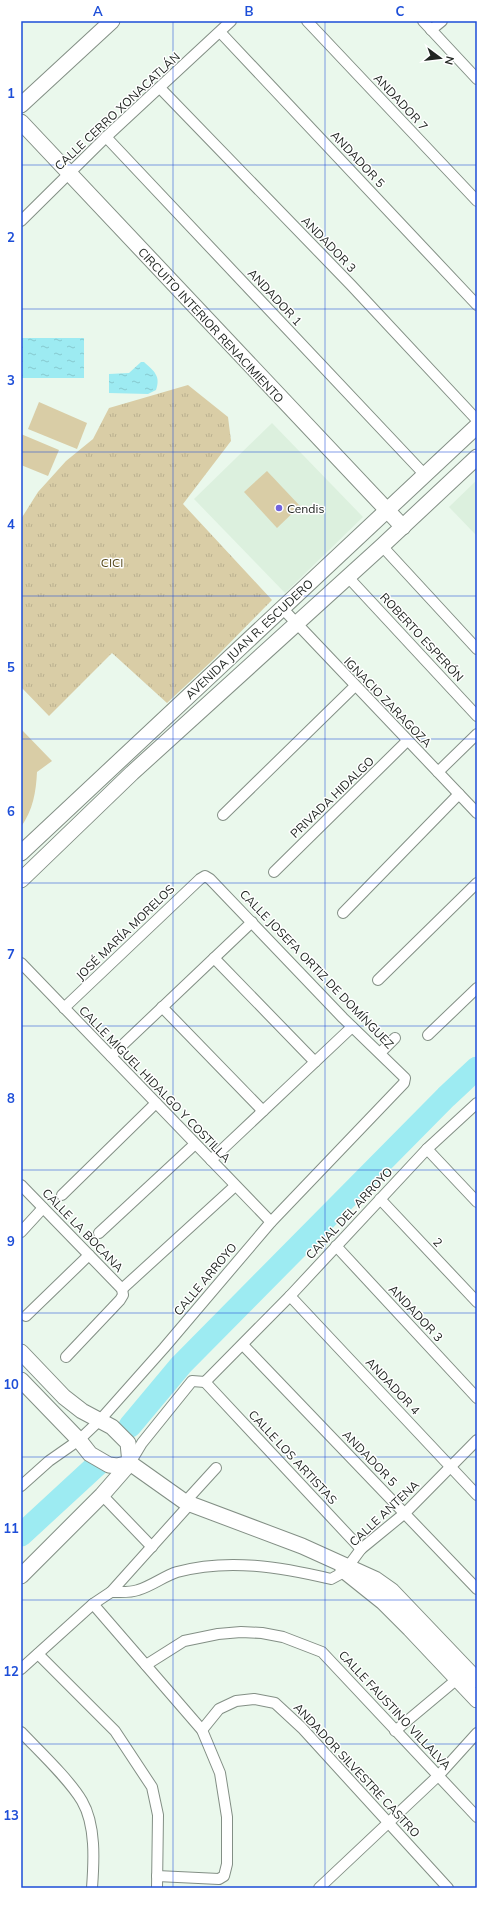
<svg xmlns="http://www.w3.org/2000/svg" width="498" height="1909" font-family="Mulish,sans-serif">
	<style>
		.built { fill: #dcf0de }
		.grass { fill: url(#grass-tufts) }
		.garden { fill: #d9cda6 }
		.water { fill: url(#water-ripples) }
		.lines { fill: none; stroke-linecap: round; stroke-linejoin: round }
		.river { stroke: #9debf2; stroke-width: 23 }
		.street-casing { stroke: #838f85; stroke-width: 12 }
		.secondary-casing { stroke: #838f85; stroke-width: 17 }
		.street { stroke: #fff; stroke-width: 10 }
		.secondary { stroke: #fff; stroke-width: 15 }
		.grid { fill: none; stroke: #1d4ed8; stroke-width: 1; stroke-opacity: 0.55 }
		.poi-dot { fill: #7164de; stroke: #fff; stroke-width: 1.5 }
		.labels { text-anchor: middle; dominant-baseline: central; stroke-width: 3; stroke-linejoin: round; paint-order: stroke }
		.street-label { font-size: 12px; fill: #212622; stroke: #fff }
		.poi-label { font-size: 12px; fill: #212622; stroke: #fff; text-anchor: start }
		.park-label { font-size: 12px; fill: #56491c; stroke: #fff }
		.neatline { fill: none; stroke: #1d4ed8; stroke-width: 1.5 }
		.grid-label { font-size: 13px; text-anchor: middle; font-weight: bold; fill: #1d4ed8 }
	</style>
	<defs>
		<pattern id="grass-tufts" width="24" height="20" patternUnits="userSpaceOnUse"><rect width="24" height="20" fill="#d9cda6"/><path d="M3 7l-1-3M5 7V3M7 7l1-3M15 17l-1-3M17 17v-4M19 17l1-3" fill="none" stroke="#bab08f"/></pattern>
		<pattern id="water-ripples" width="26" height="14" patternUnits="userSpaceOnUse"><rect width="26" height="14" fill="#9debf2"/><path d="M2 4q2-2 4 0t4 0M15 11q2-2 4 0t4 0" fill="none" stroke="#87c9cf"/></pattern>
	</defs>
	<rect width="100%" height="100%" fill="#eaf8ec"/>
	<g class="built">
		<polygon points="272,423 363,517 285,593 194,499"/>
		<polygon points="477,480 477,536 449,507"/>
	</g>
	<polygon class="grass" points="188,385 228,417 231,441 183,504 272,600 214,659 167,703 112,653 49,716 21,687 21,519 38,492 66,461 93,439 109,408"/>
	<g class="garden">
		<polygon points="39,402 87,423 77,449 28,429"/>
		<polygon points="21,434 59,450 48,476 21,465"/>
		<polygon points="267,471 300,506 277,528 244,492"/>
		<path d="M21 729 52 761 37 772C36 792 33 810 21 827Z"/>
	</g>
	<g class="water">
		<rect x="21" y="338" width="63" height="40"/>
		<path d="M141 362H144C154 371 161 376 156 390L148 394 109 393V374L129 373Z"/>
	</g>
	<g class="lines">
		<g class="river">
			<polyline points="130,1426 181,1365 446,1097 477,1068"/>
			<polyline points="21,1535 98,1464"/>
		</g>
		<defs>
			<g id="street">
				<polyline points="307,21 477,201"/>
				<polyline points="423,21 477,79"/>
				<polyline points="431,30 442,21"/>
				<polyline points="220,32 477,305"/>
				<polyline points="160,88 351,285 477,420"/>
				<polyline points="106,137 425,475"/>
				<polyline points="21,221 106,137 231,21"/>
				<polyline points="382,546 477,649"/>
				<polyline points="347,576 477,716"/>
				<polyline points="282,608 477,813"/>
				<polyline points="438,772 477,734"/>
				<polyline points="223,815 355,686"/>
				<polyline points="274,872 407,741"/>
				<polyline points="343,913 459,794"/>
				<polyline points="214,958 315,1062"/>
				<polyline points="21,963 271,1222"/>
				<polyline points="378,980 477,883"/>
				<polyline points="162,1007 263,1111"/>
				<polyline points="428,1035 477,988"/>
				<polyline points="380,1053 395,1038"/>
				<polyline points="111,1056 252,922"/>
				<polyline points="427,1149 477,1202"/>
				<polyline points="211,1160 352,1027"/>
				<polyline points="21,1185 122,1289 123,1295 120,1300 66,1357"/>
				<polyline points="62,1195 156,1103"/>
				<polyline points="380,1199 477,1302"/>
				<polyline points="21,1232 43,1208"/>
				<polyline points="99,1233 195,1144"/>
				<polyline points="336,1246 477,1398"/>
				<polyline points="122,1289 235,1186"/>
				<polyline points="290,1296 477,1495"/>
				<polyline points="26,1316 89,1255"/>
				<polyline points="243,1345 477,1589"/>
				<polyline points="205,1382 361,1549"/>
				<polyline points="130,1463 142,1443 192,1381 205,1382 290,1296 427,1149 477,1103"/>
				<polyline points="21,1486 49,1461 79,1440 100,1420 164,1348 271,1222 404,1083 405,1078 343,1018 210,879 205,876 200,879 64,1008"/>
				<polyline points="102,1495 152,1547"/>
				<polyline points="185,1502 216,1468"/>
				<path d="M111 1592C119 1592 130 1593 138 1590 152 1586 164 1576 177 1572 228 1558 281 1567 331 1579L344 1572 361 1549 405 1513 477 1440"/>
				<polyline points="93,1604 202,1730 220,1773 227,1817 227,1864 224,1876 219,1879 157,1876"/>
				<polyline points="38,1654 115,1731 152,1787 158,1815 157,1888"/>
				<polyline points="146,1665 184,1641 218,1634 241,1632 262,1633 283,1637 322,1652 477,1817"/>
				<polyline points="21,1669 93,1604 111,1592 190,1504"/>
				<polyline points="202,1730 219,1709 236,1701 254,1699 275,1703 302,1728 448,1888"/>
				<polyline points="395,1731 456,1680"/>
				<path d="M21 1732C39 1751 69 1779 82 1801 96 1825 94 1861 92 1888"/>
				<polyline points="319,1888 439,1775 477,1733"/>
			</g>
			<g id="secondary">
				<polyline points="21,105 112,21"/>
				<polyline points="21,122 403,527"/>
				<polyline points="21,853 477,426"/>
				<polyline points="21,880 132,773 382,546 477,457"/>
				<polyline points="21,1352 64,1397 82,1411 112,1427 128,1443 130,1463 185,1502 302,1546 375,1579 392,1591 477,1680"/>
				<polyline points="21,1380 79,1440 90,1454 109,1465 117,1466 130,1463"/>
				<polyline points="343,1570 383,1602 410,1629 477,1700"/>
				<polyline points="21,1576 102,1495 130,1463"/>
			</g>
		</defs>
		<use href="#street" class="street-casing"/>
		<use href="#secondary" class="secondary-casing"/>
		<use href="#street" class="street"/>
		<use href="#secondary" class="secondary"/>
	</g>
	<path class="grid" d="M173 21V1888M325 21V1888M21 165H477M21 309H477M21 452H477M21 596H477M21 739H477M21 883H477M21 1026H477M21 1170H477M21 1313H477M21 1457H477M21 1600H477M21 1744H477"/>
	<circle class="poi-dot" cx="279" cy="508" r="4"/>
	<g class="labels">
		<g class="street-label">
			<text transform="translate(401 102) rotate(47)">ANDADOR 7</text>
			<text transform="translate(117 111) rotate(-43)">CALLE CERRO XONACATLÁN</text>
			<text transform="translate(358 159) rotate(47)">ANDADOR 5</text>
			<text transform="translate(329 244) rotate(46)">ANDADOR 3</text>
			<text transform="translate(275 297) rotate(47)">ANDADOR 1</text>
			<text transform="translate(211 325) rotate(47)">CIRCUITO INTERIOR RENACIMIENTO</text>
			<text transform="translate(422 637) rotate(47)">ROBERTO ESPERÓN</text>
			<text transform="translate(249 639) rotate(-43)">AVENIDA JUAN R. ESCUDERO</text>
			<text transform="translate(388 702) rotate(46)">IGNACIO ZARAGOZA</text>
			<text transform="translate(332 797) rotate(-44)">PRIVADA HIDALGO</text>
			<text transform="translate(125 932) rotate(-44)">JOSÉ MARÍA MORELOS</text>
			<text transform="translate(317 969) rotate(46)">CALLE JOSEFA ORTIZ DE DOMÍNGUEZ</text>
			<text transform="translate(155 1084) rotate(46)">CALLE MIGUEL HIDALGO Y COSTILLA</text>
			<text transform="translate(349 1213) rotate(-47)">CANAL DEL ARROYO</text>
			<text transform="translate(83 1230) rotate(46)">CALLE LA BOCANA</text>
			<text transform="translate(438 1242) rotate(47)">2</text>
			<text transform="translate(205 1279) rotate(-50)">CALLE ARROYO</text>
			<text transform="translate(416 1313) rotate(47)">ANDADOR 3</text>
			<text transform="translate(393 1386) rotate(47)">ANDADOR 4</text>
			<text transform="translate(293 1457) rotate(47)">CALLE LOS ARTISTAS</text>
			<text transform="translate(370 1458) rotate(46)">ANDADOR 5</text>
			<text transform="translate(384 1513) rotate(-43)">CALLE ANTENA</text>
			<text transform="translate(395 1710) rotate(47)">CALLE FAUSTINO VILLALVA</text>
			<text transform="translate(357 1770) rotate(47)">ANDADOR SILVESTRE CASTRO</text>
		</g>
		<g class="poi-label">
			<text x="287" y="508">Cendis</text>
		</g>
		<g class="park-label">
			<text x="112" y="562">CICI</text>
		</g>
	</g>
	<rect width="498" height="1909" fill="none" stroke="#ffffff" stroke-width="44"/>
	<g transform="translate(440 58) rotate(105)" stroke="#ffffff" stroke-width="3" paint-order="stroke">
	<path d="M0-3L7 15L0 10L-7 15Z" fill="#212622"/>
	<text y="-6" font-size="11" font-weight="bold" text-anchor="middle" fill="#212622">N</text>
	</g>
	<rect x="22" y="22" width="454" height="1865" class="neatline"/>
	<g class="grid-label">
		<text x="98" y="16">A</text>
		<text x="249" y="16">B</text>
		<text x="400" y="16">C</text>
		<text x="11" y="98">1</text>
		<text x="11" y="242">2</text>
		<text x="11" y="385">3</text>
		<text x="11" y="529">4</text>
		<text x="11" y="672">5</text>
		<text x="11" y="816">6</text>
		<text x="11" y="959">7</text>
		<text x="11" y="1103">8</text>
		<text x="11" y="1246">9</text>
		<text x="11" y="1389">10</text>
		<text x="11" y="1533">11</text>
		<text x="11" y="1676">12</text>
		<text x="11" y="1820">13</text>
	</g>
</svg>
